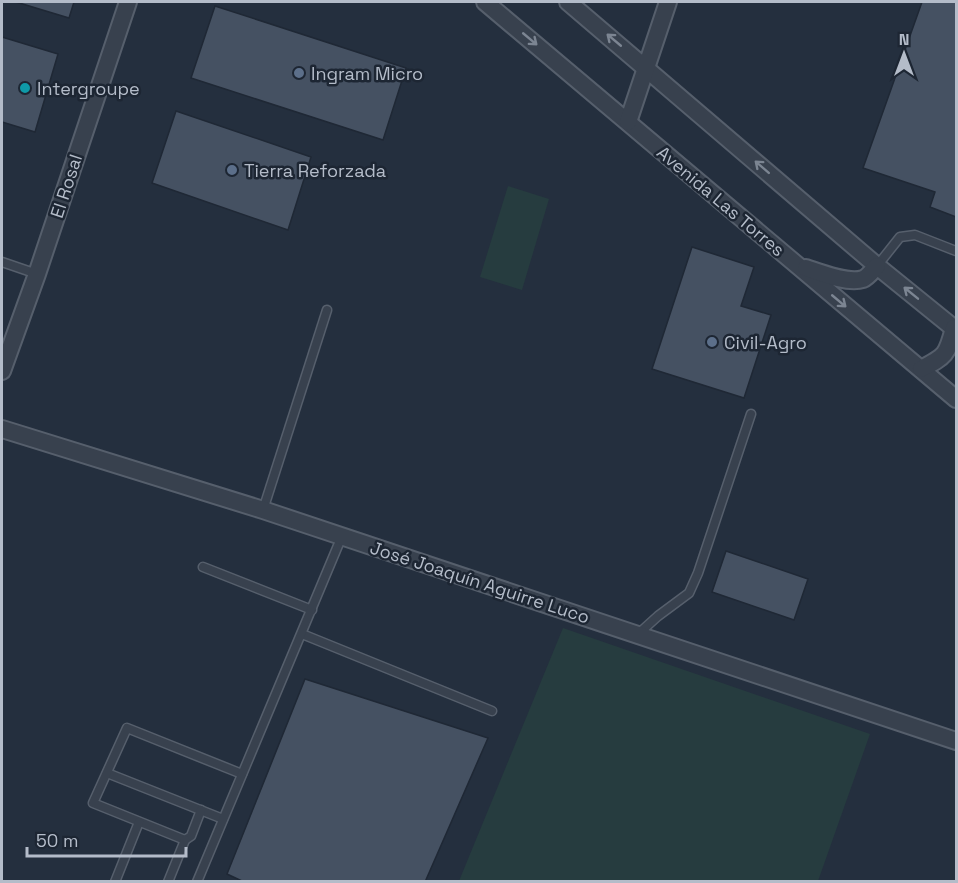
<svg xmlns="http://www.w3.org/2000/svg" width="958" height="883" font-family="'Space Grotesk',sans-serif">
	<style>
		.green { fill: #263c3f }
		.building { fill: #455162; stroke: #1f2835; stroke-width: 1.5 }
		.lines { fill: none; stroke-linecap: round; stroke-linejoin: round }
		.lane-casing { stroke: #565f6c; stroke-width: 11 }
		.street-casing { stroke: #565f6c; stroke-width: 20 }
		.lane { stroke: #38414e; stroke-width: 8 }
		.street { stroke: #38414e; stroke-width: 16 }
		.oneway { stroke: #7c8592 }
		.service-dot { fill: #5c6f8a; stroke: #1d2633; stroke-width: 2 }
		.culture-dot { fill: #0f9aa8; stroke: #1d2633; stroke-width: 2 }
		.labels { text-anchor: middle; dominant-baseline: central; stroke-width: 5; stroke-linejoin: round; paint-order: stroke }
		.poi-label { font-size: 18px; fill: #b4bcc9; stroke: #1d2633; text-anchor: start }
		.street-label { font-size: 18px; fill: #b4bcc9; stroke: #1d2633 }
	</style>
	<rect width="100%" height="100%" fill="#242f3e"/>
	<g class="green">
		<polygon points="508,186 549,199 522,290 480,277"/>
		<polygon points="563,628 870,734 818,881 459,881"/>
	</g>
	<g class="building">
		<polygon points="16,2 74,2 69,18"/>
		<polygon points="922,2 956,2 956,217 930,207 935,192 863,168"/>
		<polygon points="215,6 406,68 383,140 191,78"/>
		<polygon points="2,37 58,54 35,132 2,122"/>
		<polygon points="176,111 311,157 288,230 152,183"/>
		<polygon points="692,247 754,267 741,306 771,315 744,398 652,369"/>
		<polygon points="726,551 808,579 794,620 712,592"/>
		<polygon points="305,679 488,738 425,882 244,882 227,874"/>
	</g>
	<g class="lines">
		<defs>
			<g id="lane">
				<polyline points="2,262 37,274"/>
				<polyline points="877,266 900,237 915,235 956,251"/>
				<polyline points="263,510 327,310"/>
				<polyline points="203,567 312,610"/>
				<polyline points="302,634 492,711"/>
				<polyline points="637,635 658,616 689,593 698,573 751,414"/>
				<polyline points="107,773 223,819"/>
				<polyline points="201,810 191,836 185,840 93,803 127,728 242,774"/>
				<polyline points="115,882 139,822"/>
				<polyline points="168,882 185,840"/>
				<polyline points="197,882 342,536"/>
			</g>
			<g id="street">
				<polyline points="485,2 956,399"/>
				<polyline points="568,2 877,266 956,330"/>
				<polyline points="628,122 668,2"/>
				<path d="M806 268C821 273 848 284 863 279 868 277 873 270 877 266"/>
				<path d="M921 369C946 356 947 355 954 328"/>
				<polyline points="2,371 37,274 128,2"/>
				<polyline points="2,429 263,510 956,741"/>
			</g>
		</defs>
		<use href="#lane" class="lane-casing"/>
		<use href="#street" class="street-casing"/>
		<use href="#lane" class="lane"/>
		<use href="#street" class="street"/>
	</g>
	<defs><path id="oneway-shaft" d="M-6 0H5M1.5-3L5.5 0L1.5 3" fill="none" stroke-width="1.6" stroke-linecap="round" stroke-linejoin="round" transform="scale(1.5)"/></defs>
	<g class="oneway">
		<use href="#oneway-shaft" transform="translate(530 39) rotate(40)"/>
		<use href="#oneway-shaft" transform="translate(614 40) rotate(-140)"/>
		<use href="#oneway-shaft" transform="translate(762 167) rotate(-139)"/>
		<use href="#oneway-shaft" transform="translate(911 293) rotate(-141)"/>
		<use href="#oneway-shaft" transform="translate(839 301) rotate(40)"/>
	</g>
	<g class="service-dot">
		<circle cx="299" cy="73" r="6"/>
		<circle cx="232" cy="170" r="6"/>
		<circle cx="712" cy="342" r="6"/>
	</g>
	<circle class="culture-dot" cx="25" cy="88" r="6"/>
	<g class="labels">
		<g class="poi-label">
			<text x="311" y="73">Ingram Micro</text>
			<text x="37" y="88">Intergroupe</text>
			<text x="244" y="170">Tierra Reforzada</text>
			<text x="724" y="342">Civil-Agro</text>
		</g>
		<g class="street-label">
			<text transform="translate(66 186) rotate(-72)">El Rosal</text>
			<text transform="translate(721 201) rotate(40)">Avenida Las Torres</text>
			<text transform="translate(480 582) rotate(18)">José Joaquín Aguirre Luco</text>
		</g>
	</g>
	<rect width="958" height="883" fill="none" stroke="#b4bcc9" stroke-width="6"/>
	<g transform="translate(904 54)" stroke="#1d2633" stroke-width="4.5" paint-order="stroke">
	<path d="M0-4.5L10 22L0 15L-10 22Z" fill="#b4bcc9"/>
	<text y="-9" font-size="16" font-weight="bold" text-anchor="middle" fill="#b4bcc9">N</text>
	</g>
	<path d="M27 847v9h159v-9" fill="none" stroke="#b4bcc9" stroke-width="3"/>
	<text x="36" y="847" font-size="18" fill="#b4bcc9" stroke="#1d2633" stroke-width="4.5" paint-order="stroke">50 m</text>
</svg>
